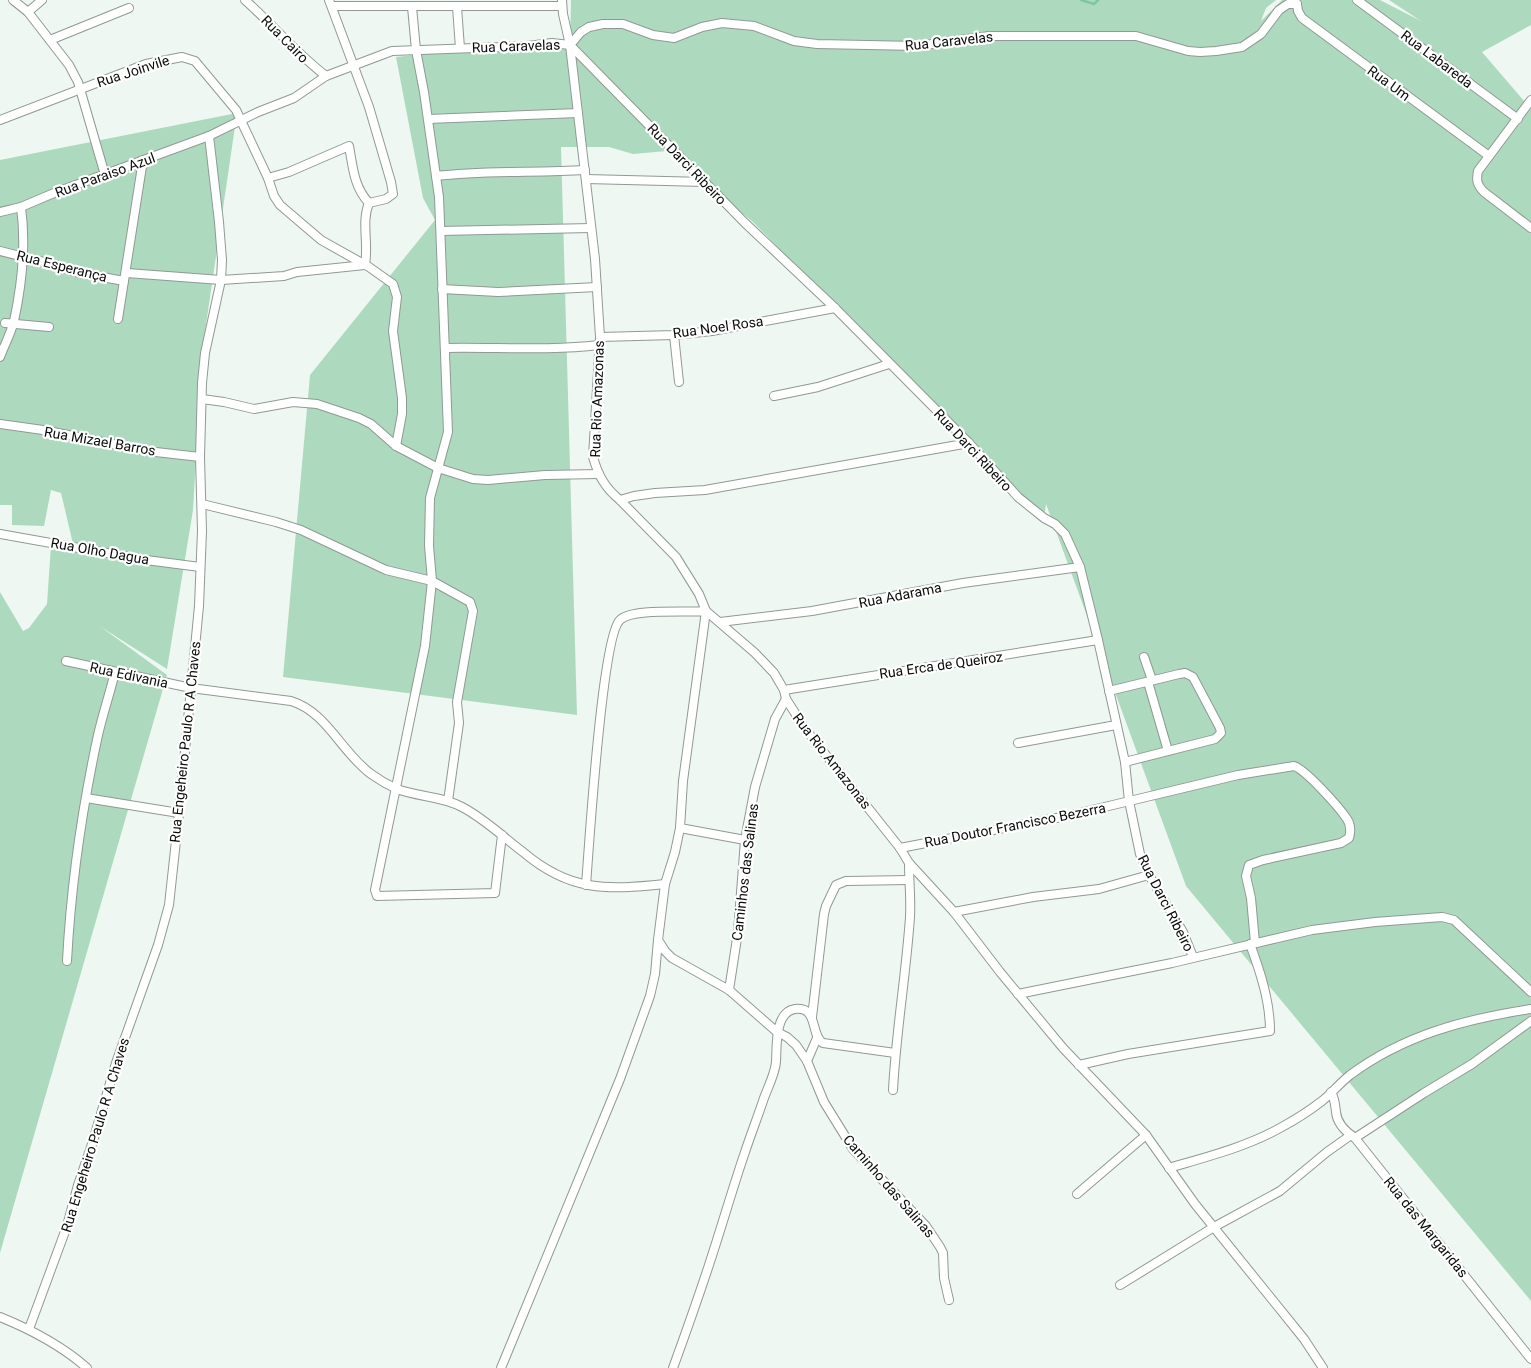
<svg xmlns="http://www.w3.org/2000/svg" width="1531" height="1368" font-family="Roboto,sans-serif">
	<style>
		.green { fill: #addabf }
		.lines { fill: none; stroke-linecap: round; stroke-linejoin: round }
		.stream { stroke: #7dc89e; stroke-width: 2.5 }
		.street-casing { stroke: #919994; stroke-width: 10 }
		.street { stroke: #fff; stroke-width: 8 }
		.labels { text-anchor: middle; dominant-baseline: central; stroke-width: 4.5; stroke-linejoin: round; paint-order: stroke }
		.street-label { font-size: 14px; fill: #090c0a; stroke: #fff }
	</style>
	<rect width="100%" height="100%" fill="#eef7f1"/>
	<g class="green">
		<polygon points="571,0 1276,0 1266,8 1261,21 1282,0 1380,0 1421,21 1389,0 1531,0 1531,25 1482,52 1531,109 1531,1301 1186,886 1046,504 1044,518 753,222 667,151 633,154 609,147 561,147 577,715 283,677 310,375 435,220 423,198 396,57 442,52 570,49"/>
		<polygon points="237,113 202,352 193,510 167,669 101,627 167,675 0,1253 0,592 23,631 29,628 47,604 51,545 74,548 61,493 51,490 44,526 12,525 12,505 0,505 0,160"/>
	</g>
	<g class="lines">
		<polyline class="stream" points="1081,0 1094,4 1098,0"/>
		<defs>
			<g id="street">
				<polyline points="13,0 28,12 69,65 78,82 105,175"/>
				<path d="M245 0C273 25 296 53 326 76"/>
				<path d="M562 0 563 14 570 45 595 259 600 337 593 457C598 475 605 488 620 500L676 557 699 594 706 611 755 653 774 673 784 690 786 699 806 730 900 848 909 863 954 912 1000 972 1063 1048 1146 1135 1195 1204 1304 1339 1323 1368"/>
				<polyline points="1357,0 1518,119"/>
				<polyline points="1297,4 1298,11 1302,18 1489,156"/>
				<polyline points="332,6 562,6"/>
				<polyline points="412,7 416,50 424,92 439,197 448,432 430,498 429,546 432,581 425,646 375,890 377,896 495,893 502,835"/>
				<polyline points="457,7 460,48"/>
				<polyline points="28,12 42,0"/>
				<polyline points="50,40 129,8"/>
				<polyline points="570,45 745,223 835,308 969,443 1018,497 1044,518 1055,524 1065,534 1080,567 1098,640 1125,762 1129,801 1140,854 1149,875 1183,932 1193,957"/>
				<polyline points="570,45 581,32 589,27 603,24 623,24 653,35 674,38 702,27 722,23 754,26 794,41 817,44 918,46 989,36 1136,36 1188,51 1200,52 1216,51 1242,47 1261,34 1279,10 1288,4 1297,4"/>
				<path d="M1531 100 1478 171C1476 180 1477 185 1484 192L1531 228"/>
				<polyline points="428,119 578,113"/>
				<polyline points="0,120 146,64 182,57 195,61 236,110 268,178 274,196 280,205 321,240 369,267 393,284 397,297 393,331 402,398 402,414 396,446"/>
				<path d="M436 176C485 170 535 173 585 170"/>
				<path d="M268 178 289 172 349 146C353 168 354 187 369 203"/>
				<polyline points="586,179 705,182"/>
				<polyline points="0,212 21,207 54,193 209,136 258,112 294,98 326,76 392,51 527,46 552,43 570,45"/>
				<polyline points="441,231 591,228"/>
				<polyline points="0,251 56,265 75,272 124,281"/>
				<path d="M127 273 221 280 284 276 297 272 365 265C369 244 361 222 369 203L386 199 393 194 391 182 369 107 329 0"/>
				<polyline points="442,289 498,292 597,287"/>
				<polyline points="118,319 143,160"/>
				<polyline points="5,323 49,327"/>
				<polyline points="674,335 679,382"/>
				<polyline points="600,337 674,335 712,331 835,308"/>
				<path d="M445 348C496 347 548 351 599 345"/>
				<path d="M0 357C4 346 11 333 14 321 22 284 26 244 21 207"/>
				<polyline points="774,396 818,387 889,364"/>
				<polyline points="202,399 224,402 254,409 293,402 317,404 359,418 371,424 396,446 438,468 473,479 488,480 545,475 599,474"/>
				<polyline points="0,424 43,430 147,451 200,457"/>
				<polyline points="620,500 634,496 655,493 705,490 969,443"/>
				<polyline points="202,504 276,522 301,530 386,570 432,581 470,602 473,611 457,702 459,723 448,801"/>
				<polyline points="0,534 146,560 200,567"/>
				<polyline points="720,622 812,611 963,583 1080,567"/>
				<polyline points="1144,657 1152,680"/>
				<path d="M66 661 191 688 291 701C327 712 341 752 371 774 378 779 388 785 397 789 418 797 442 796 462 807 485 819 503 837 523 852 570 892 607 890 665 884"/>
				<polyline points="1148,682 1168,751"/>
				<polyline points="784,690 1098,640"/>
				<polyline points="1109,691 1179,674 1185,673 1193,677 1220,728 1221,733 1215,739 1125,762"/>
				<polyline points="1018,743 1116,725"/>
				<polyline points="86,798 179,813"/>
				<polyline points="680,828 745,840"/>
				<path d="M900 848 1067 816 1238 775 1294 766C1306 770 1339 807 1347 819 1351 825 1351 831 1349 838L1341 843 1263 860 1249 865 1246 876 1251 898 1255 943"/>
				<path d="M586 885C589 848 602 636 620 620 632 608 687 613 706 611L683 781 680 828 675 852 665 884 658 940 665 951 672 958 729 990 777 1032 787 1037 796 1045 807 1061 824 1102 853 1149 926 1226 940 1247 943 1253 944 1278 949 1300"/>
				<polyline points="954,912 1033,897 1099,889 1149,875"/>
				<path d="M67 961C71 885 82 809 98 735 103 713 110 693 115 672"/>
				<polyline points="729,990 738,932 745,840 755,787 775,719 786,699"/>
				<polyline points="1018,994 1172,963 1312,930 1375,922 1442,917 1454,920 1531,992"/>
				<polyline points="812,1017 824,914 826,906 836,885 846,881 909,880"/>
				<polyline points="807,1061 817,1038"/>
				<path d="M1079 1065 1128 1054 1270 1031C1270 1001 1260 971 1250 944"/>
				<path d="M893 1090C896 1032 906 975 910 917 911 899 909 881 909 863"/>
				<path d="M1331 1092C1335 1099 1335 1104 1336 1112 1337 1124 1346 1132 1355 1138L1531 1359"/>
				<polyline points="1355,1138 1424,1093 1472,1064 1531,1021"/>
				<path d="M1169 1168C1206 1157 1246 1147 1280 1128 1295 1120 1309 1111 1322 1101 1332 1093 1340 1083 1350 1075 1404 1035 1465 1019 1531 1009"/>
				<polyline points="1077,1194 1146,1135"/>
				<polyline points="1120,1285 1214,1227 1280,1191 1327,1152 1351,1135"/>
				<path d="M0 1317C32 1330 61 1345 87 1368"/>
				<polyline points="29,1329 67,1226 78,1185 93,1141 116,1063 158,945 169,905 179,813 199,606 202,531 200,457 202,383 205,353 221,280 222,260 219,222 209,136"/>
				<polyline points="501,1368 620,1079 650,996 655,974 658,940"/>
				<path d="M673 1368C685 1335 697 1301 708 1268 721 1229 732 1190 745 1152 751 1134 758 1116 764 1098 768 1087 775 1074 776 1062 777 1048 774 1012 795 1009 819 1006 810 1036 823 1043L895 1053"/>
			</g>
		</defs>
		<use href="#street" class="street-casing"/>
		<use href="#street" class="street"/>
	</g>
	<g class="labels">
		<g class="street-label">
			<text transform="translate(285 39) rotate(45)">Rua Cairo</text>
			<text transform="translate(949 41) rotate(-6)">Rua Caravelas</text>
			<text transform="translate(516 46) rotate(-2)">Rua Caravelas</text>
			<text transform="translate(1437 59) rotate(37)">Rua Labareda</text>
			<text transform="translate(133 71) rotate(-18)">Rua Joinvile</text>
			<text transform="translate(1389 83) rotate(36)">Rua Um</text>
			<text transform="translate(687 164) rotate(46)">Rua Darci Ribeiro</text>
			<text transform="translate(105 175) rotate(-20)">Rua Paraiso Azul</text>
			<text transform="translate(62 266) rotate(14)">Rua Esperança</text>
			<text transform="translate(718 327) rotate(-8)">Rua Noel Rosa</text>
			<text transform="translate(597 399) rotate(-88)">Rua Rio Amazonas</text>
			<text transform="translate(100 441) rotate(10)">Rua Mizael Barros</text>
			<text transform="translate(973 450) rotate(47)">Rua Darci Ribeiro</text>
			<text transform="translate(100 551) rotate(10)">Rua Olho Dagua</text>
			<text transform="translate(900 595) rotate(-11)">Rua Adarama</text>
			<text transform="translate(941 665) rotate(-8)">Rua Erca de Queiroz</text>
			<text transform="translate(129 675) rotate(12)">Rua Edivania</text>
			<text transform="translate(185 742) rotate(-84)">Rua Engeheiro Paulo R A Chaves</text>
			<text transform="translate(832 761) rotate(52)">Rua Rio Amazonas</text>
			<text transform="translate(1015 825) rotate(-11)">Rua Doutor Francisco Bezerra</text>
			<text transform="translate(745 872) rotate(-83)">Caminhos das Salinas</text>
			<text transform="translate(1166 903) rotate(63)">Rua Darci Ribeiro</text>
			<text transform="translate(95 1135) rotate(-73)">Rua Engeheiro Paulo R A Chaves</text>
			<text transform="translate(889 1186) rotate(49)">Caminho das Salinas</text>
			<text transform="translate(1426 1227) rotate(51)">Rua das Margaridas</text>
		</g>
	</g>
</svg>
